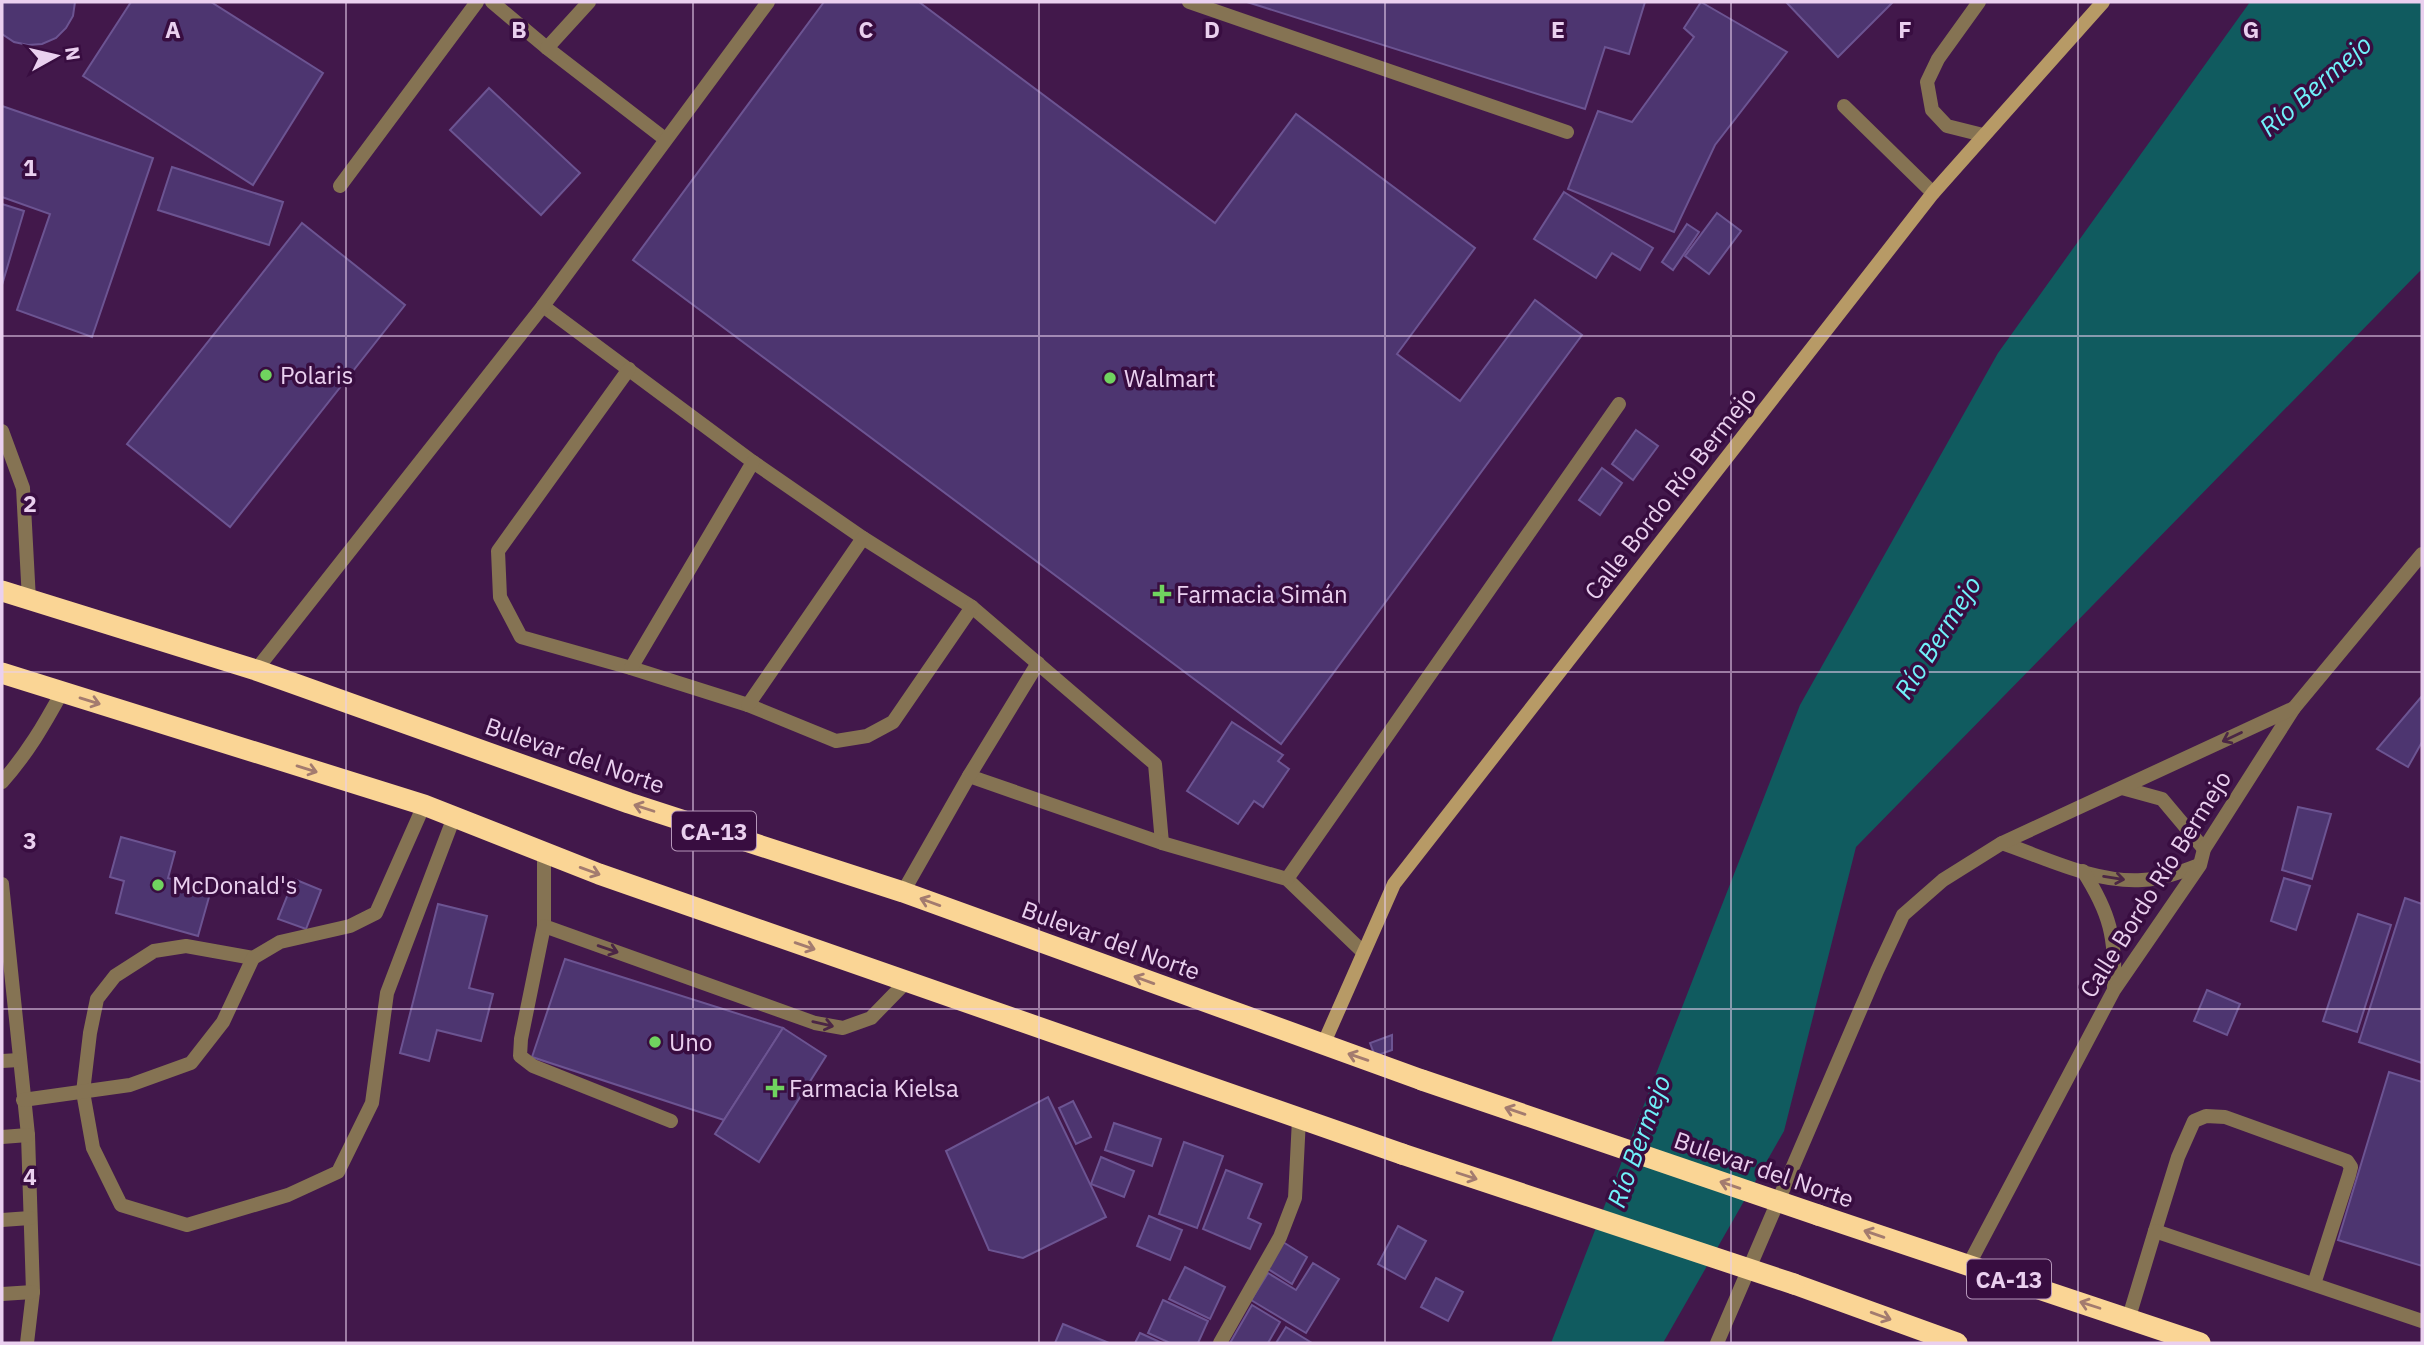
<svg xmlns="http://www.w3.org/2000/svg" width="2424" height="1345" font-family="'IBM Plex Sans',sans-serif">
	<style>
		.water { fill: #105b5f }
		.building { fill: #4d3570; stroke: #6c5492; stroke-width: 2 }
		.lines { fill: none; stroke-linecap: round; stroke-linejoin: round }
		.lane { stroke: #857353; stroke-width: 14 }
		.street { stroke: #857353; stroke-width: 14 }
		.secondary { stroke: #b79a66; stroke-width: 14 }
		.highway { stroke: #fad595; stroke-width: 21 }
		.highway-bridge { stroke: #fad595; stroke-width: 21 }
		.oneway { stroke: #a37b6f }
		.oneway2 { stroke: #4b2645 }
		.grid { fill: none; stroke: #ead0ef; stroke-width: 2; stroke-opacity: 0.55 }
		.poi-dot { fill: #70d35f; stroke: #380d40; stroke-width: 2.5 }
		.labels { text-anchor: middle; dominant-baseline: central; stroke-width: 7; stroke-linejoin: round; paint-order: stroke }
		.shield { fill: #380d40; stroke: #b596ba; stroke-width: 2 }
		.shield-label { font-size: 23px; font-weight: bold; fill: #ead0ef }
		.poi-label { font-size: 24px; fill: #ead0ef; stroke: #380d40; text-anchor: start }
		.street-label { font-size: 24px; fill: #ead0ef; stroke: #380d40 }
		.water-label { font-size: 26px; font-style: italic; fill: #70f2fa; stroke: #380d40 }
		.grid-label { font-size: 23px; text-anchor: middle; font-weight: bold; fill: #ead0ef; stroke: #380d40; stroke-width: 7; stroke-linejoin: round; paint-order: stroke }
	</style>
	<rect width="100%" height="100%" fill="#42184b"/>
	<polygon class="water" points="2250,2 2422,2 2422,269 1856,847 1784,1131 1663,1343 1551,1343 1800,705 1998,353"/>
	<g class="building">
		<polygon points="2,2 75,2 73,16 66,28 56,38 42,44 28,45 14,42 2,34"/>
		<polygon points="131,2 211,2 323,73 253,185 83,76"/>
		<polygon points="824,2 919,2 1215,223 1296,114 1475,248 1397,354 1460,401 1535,300 1582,335 1281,744 633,260"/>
		<polygon points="1247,2 1645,2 1629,54 1605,47 1585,109"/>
		<polygon points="1701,2 1787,52 1715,145 1674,232 1568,189 1598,111 1632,122 1694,37 1684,28"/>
		<polygon points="1786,2 1893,2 1838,57"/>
		<polygon points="489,88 580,173 541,215 450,130"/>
		<polygon points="2,106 153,158 92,337 17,310 50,214 2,197"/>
		<polygon points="172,167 283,202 269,245 158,210"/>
		<polygon points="1564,192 1653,248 1640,270 1612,253 1596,278 1534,239"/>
		<polygon points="2,204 24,211 2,285"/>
		<polygon points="1717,213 1741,231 1709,274 1685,256"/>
		<polygon points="302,223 405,305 230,527 127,444"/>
		<polygon points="1687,224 1699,232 1673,270 1662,262"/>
		<polygon points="1636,430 1658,446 1633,480 1612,464"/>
		<polygon points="1602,468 1622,483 1600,515 1579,500"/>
		<polygon points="2422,696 2422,742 2408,767 2377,749"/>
		<polygon points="1232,722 1283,755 1278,761 1289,769 1263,807 1254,801 1238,824 1187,791"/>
		<polygon points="2298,807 2331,814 2312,879 2282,870"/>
		<polygon points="121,837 175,852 168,878 211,890 198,936 116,913 124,881 110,877"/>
		<polygon points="2284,878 2310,886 2296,930 2271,921"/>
		<polygon points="294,879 321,890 306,929 278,919"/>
		<polygon points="2405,898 2422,904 2422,1063 2359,1042"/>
		<polygon points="438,904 487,916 469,988 493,994 481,1041 437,1030 429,1061 400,1053"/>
		<polygon points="2358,914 2391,925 2357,1032 2323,1021"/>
		<polygon points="565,959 783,1028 724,1120 532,1057"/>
		<polygon points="2207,990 2240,1004 2227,1035 2194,1021"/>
		<polygon points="783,1028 826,1056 759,1162 715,1134"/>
		<polygon points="1392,1035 1392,1050 1375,1056 1370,1043"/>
		<polygon points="2389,1072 2422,1082 2422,1266 2338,1240"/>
		<polygon points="1048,1097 1106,1217 1023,1258 989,1250 946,1151"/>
		<polygon points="1073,1101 1091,1137 1076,1144 1059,1108"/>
		<polygon points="1114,1123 1161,1139 1152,1166 1105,1150"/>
		<polygon points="1184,1142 1223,1156 1197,1228 1159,1214"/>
		<polygon points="1101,1157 1134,1171 1124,1197 1091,1184"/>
		<polygon points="1226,1170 1262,1184 1248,1218 1261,1224 1250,1249 1203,1229"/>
		<polygon points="1149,1216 1182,1230 1170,1260 1137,1246"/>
		<polygon points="1398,1226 1426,1241 1405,1279 1378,1264"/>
		<polygon points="1283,1242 1307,1257 1292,1284 1268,1269"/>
		<polygon points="1313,1263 1339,1279 1306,1333 1251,1300 1268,1273 1296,1290"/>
		<polygon points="1185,1267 1225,1287 1210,1319 1169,1299"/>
		<polygon points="1436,1278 1463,1292 1448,1321 1421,1307"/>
		<polygon points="1163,1300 1208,1321 1198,1343 1170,1343 1148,1333"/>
		<polygon points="1252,1305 1280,1322 1268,1343 1230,1343"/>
		<polygon points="1063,1324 1109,1343 1055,1343"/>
		<polygon points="1286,1327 1312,1343 1276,1343"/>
		<polygon points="1140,1333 1162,1343 1135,1343"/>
	</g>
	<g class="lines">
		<g class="lane">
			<polyline points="492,2 547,48"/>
			<polyline points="589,2 547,48 665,139"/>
			<polyline points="1189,2 1567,132"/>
			<polyline points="1979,2 1938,59 1927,82 1932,110 1947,126 1983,135"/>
			<polyline points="1844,106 1933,193"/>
			<polyline points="340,186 477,2"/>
			<polyline points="543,306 753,462 863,538 972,607 1155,764 1162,843"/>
			<polyline points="629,369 498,551 500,597 521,637 631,668 748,705 836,741 867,736 893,722 972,607"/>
			<polyline points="2,431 23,488 29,600"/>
			<polyline points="631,668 753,462"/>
			<polyline points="748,705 863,538"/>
			<polyline points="969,776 1162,843 1287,879 1363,952"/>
			<path d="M2 782C27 754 44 725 62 692"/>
			<polyline points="544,853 544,926 521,1039 520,1056 533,1066 671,1121"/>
			<polyline points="1287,879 1619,404"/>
			<polyline points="2,884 28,1135 33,1292 27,1343"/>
			<polyline points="903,892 969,776 1038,663"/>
			<polyline points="544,926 815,1023 843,1028 871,1018 907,981"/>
			<polyline points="253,958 186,946 154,951 115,976 97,999 90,1033 83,1092 93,1148 121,1205 187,1225 288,1195 338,1172 372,1103 387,993 454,817"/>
			<polyline points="2,1061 19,1060"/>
			<polyline points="23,1100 130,1085 191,1063 223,1022 253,958 280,942 350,926 376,913 424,805"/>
			<polyline points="2,1137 28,1135"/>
			<polyline points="2,1220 30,1218"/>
			<polyline points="2314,1284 2349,1175 2351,1167 2347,1161 2225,1117 2206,1116 2194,1121 2178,1157 2155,1231 2422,1321"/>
			<polyline points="2,1294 33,1292"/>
			<polyline points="2129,1317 2155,1231"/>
		</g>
		<g class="street">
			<polyline points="256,670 543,306 768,2"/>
			<polyline points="2122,788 2162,799 2204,849"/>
			<path d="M2002 843C2046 858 2095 883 2142 880 2162 879 2181 872 2199 865"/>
			<path d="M2083 871C2110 913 2116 938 2114 988"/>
			<polyline points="1968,1266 2114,990 2200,865 2204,849 2294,708 2422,554"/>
			<polyline points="1220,1343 1280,1237 1295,1198 1299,1119"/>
			<polyline points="1717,1343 1877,971 1903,915 1943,880 2002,843 2294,708"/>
		</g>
		<polyline class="secondary" points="1323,1045 1394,884 1933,193 2103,2"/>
		<g class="highway">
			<polyline points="2,591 256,670 629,803 903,892 1422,1080"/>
			<polyline points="2,673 424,805 599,874 1402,1154"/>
			<polyline points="1818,1215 2200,1343"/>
			<polyline points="1794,1284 1957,1343"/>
		</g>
		<g class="highway-bridge">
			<polyline points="1422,1080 1818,1215"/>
			<polyline points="1402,1154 1794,1284"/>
		</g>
	</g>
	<defs><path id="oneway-shaft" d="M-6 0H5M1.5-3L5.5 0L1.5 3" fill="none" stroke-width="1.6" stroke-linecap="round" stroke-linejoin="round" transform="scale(1.75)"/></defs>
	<g class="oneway">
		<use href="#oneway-shaft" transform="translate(90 701) rotate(17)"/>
		<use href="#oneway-shaft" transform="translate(307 769) rotate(17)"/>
		<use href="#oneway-shaft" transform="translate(644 808) rotate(-162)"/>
		<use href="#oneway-shaft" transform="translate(590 871) rotate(20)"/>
		<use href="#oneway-shaft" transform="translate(930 902) rotate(-160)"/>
		<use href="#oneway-shaft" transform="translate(805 946) rotate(19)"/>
		<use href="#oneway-shaft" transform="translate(1144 980) rotate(-160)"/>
		<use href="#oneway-shaft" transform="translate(1358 1057) rotate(-161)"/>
		<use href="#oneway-shaft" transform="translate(1515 1111) rotate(-161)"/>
		<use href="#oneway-shaft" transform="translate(1467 1176) rotate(18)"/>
		<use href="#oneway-shaft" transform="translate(1730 1185) rotate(-161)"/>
		<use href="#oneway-shaft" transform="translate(1874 1234) rotate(-161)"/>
		<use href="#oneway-shaft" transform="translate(2090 1305) rotate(-162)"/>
		<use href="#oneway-shaft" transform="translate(1881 1316) rotate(20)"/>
	</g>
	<g class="oneway2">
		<use href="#oneway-shaft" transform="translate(2232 737) rotate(155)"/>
		<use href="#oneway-shaft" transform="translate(2114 878) rotate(9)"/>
		<use href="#oneway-shaft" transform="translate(608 949) rotate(19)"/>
		<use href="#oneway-shaft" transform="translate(823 1024) rotate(13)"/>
	</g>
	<path class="grid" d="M346 2V1343M693 2V1343M1039 2V1343M1385 2V1343M1731 2V1343M2078 2V1343M2 336H2422M2 672H2422M2 1009H2422"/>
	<g class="poi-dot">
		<circle cx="266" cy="375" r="7"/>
		<circle cx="1110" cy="378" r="7"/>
		<path d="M1158.5 583.5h7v7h7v7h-7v7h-7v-7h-7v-7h7z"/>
		<circle cx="158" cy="885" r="7"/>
		<circle cx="655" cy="1042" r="7"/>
		<path d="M771.5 1077.5h7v7h7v7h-7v7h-7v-7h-7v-7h7z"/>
	</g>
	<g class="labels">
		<g class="shield">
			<rect x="672" y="811.5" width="84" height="39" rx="5"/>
			<rect x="1967" y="1259.5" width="84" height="39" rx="5"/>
		</g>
		<g class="shield-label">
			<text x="714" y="831">CA-13</text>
			<text x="2009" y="1279">CA-13</text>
		</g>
		<g class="poi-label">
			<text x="280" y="375">Polaris</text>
			<text x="1124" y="378">Walmart</text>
			<text x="1176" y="594">Farmacia Simán</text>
			<text x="172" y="885">McDonald's</text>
			<text x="669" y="1042">Uno</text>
			<text x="789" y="1088">Farmacia Kielsa</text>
		</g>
		<g class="street-label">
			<text transform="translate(1670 493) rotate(-52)">Calle Bordo Río Bermejo</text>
			<text transform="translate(575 755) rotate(19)">Bulevar del Norte</text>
			<text transform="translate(2155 884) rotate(-58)">Calle Bordo Río Bermejo</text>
			<text transform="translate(1111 940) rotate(20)">Bulevar del Norte</text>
			<text transform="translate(1764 1169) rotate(19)">Bulevar del Norte</text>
		</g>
		<g class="water-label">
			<text transform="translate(2315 85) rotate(-41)">Río Bermejo</text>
			<text transform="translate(1937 637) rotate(-58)">Río Bermejo</text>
			<text transform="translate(1638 1141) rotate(-70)">Río Bermejo</text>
		</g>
	</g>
	<g class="grid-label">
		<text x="173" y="38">A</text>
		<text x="519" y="38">B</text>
		<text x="866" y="38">C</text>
		<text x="1212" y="38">D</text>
		<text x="1558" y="38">E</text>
		<text x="1905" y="38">F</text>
		<text x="2251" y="38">G</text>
		<text x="30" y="176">1</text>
		<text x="30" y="512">2</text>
		<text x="30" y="849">3</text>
		<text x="30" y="1185">4</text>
	</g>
	<rect width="2424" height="1345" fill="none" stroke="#ead0ef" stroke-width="7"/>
	<g transform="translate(56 56) rotate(82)" stroke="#380d40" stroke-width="5" paint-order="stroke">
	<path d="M0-5L12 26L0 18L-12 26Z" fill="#ead0ef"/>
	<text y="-10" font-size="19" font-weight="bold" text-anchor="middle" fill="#ead0ef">N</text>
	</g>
</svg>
